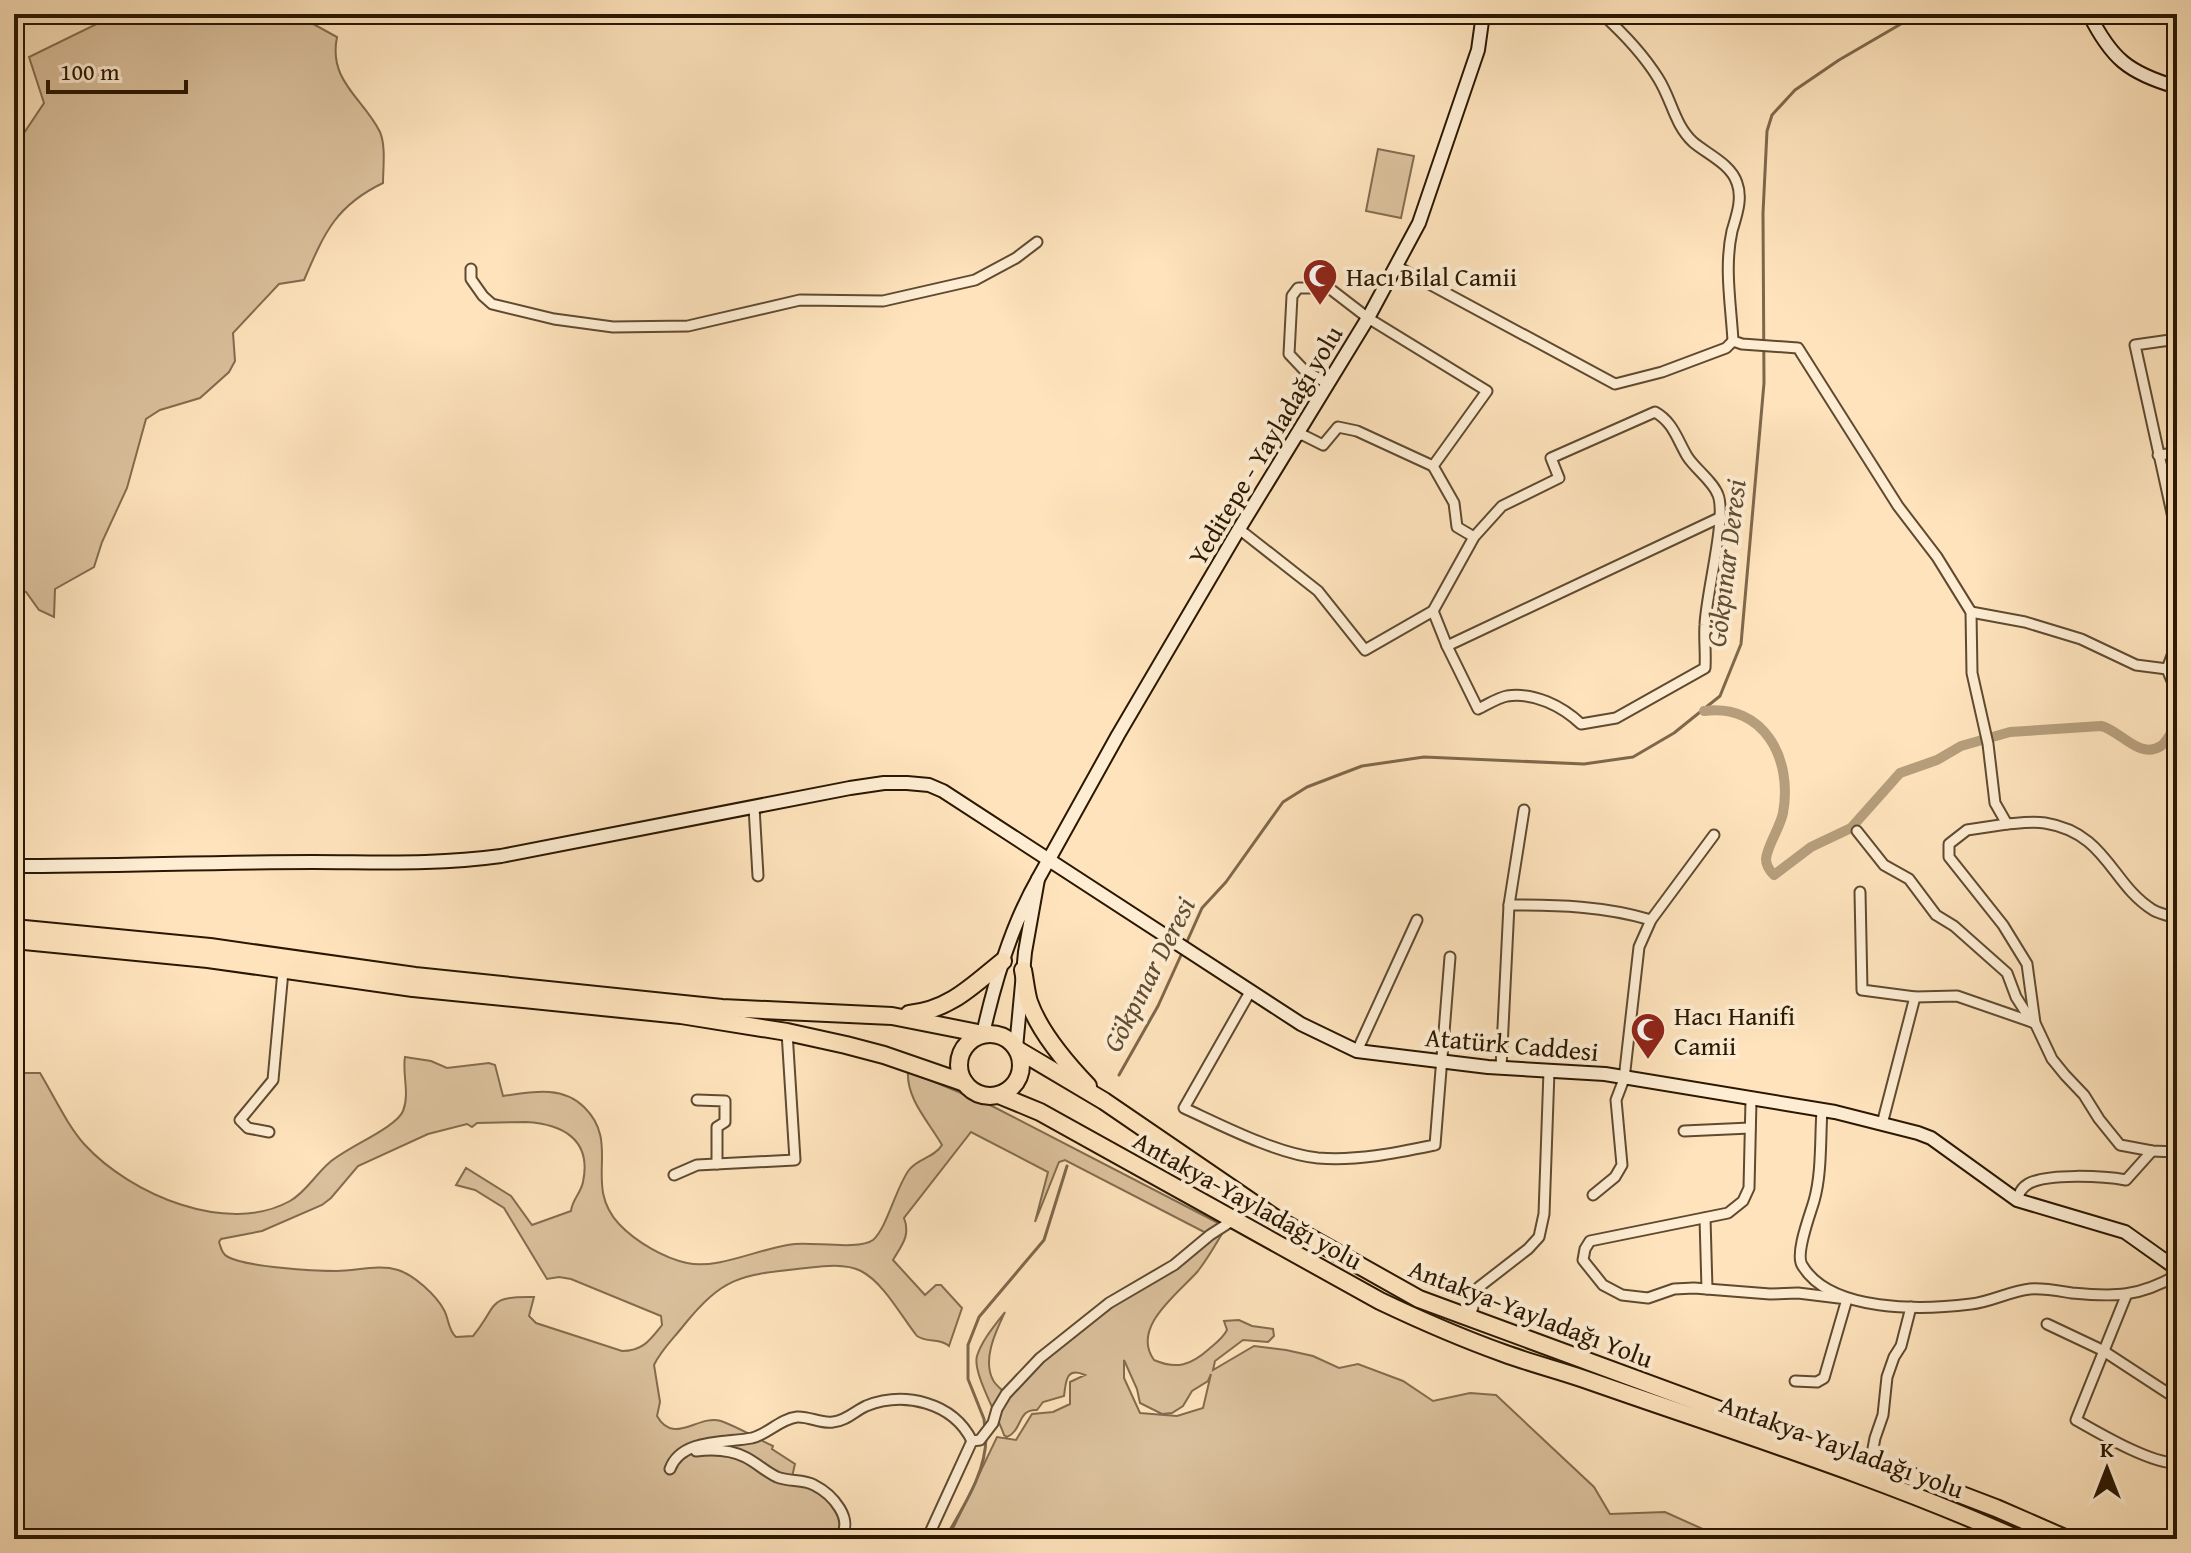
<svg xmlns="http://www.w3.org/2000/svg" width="2191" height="1553" font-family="'Gentium Book Plus',serif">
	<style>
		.green { fill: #dac09c; stroke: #826c4e; stroke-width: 2; fill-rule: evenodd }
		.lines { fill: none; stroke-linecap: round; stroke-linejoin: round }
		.stream { stroke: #7e684b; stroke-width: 3 }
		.canal { stroke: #b69e7c; stroke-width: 10 }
		.street-casing { stroke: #5f4a30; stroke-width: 13 }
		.secondary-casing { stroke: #2a1701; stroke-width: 16 }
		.highway-casing { stroke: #2a1701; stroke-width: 20 }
		.street { stroke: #feedd3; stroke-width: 9 }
		.secondary { stroke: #feedd3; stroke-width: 12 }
		.highway { stroke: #fee3bc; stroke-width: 16 }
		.labels { text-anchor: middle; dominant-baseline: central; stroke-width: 8; stroke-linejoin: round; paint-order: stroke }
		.poi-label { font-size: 26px; fill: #2a1701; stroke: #feedd3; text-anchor: start }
		.street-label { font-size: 26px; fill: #2a1701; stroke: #feedd3 }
		.water-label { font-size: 28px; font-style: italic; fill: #624d32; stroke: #feedd3 }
	</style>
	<rect width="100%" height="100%" fill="#fee3bc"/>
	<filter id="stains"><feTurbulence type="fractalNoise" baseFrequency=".0025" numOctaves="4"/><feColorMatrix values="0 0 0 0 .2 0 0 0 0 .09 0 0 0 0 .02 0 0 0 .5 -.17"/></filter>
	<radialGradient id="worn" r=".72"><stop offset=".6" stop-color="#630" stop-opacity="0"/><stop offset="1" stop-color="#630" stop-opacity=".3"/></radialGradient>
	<g class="green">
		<path d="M117 14H305L306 20 337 37C328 81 363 98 380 132 386 146 383 169 383 183 335 206 324 234 304 280L279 284 233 333 235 361 229 372 200 398 160 410 146 419 127 488 102 542 94 567 55 589 54 617 39 610 26 592 14 589V148L44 103 29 57Z"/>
		<polygon points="1378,149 1414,156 1401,218 1366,211"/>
		<path d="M405 1057 431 1061 447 1068 489 1063 495 1065 503 1096C531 1092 562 1085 584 1107 622 1144 582 1184 619 1224 636 1242 664 1258 687 1263 719 1270 762 1247 795 1244 813 1242 860 1250 873 1240 887 1228 896 1187 909 1170 918 1158 934 1158 942 1145 929 1122 906 1099 908 1071L990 1105 1226 1227C1217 1242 1209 1257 1198 1271 1180 1292 1130 1327 1154 1360 1177 1370 1191 1365 1209 1349 1216 1343 1223 1338 1227 1330L1224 1321 1239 1320 1252 1326 1273 1329 1274 1336 1268 1342 1243 1340 1215 1361 1213 1370 1254 1346 1286 1350 1313 1356 1339 1368 1358 1364 1403 1381 1433 1401 1470 1393 1496 1395 1594 1487 1610 1514 1665 1512 1725 1539H948L997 1437 1016 1440 1032 1414 1053 1412 1070 1404V1382L1085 1375C1065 1366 1066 1383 1064 1396L1043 1402 1037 1410C1017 1409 1023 1430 1007 1437L1004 1435C998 1416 972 1372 977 1356 982 1340 995 1325 1005 1312 996 1331 982 1359 993 1380 995 1385 1003 1390 1006 1394L1031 1367 1210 1235 1065 1160 1059 1162 1035 1222 1048 1172 971 1132 904 1218C911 1236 901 1246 893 1260L925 1295 936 1285H941L962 1308 949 1346C941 1338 927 1343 917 1336 901 1316 884 1283 861 1271 845 1263 823 1266 806 1268 744 1275 725 1274 684 1325 674 1338 661 1350 654 1365L660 1402 657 1416C674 1446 698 1414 721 1421 738 1427 756 1438 773 1446L772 1449 795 1464 791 1481 816 1486 845 1518 839 1539H14V1073H40C54 1096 67 1125 85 1145 130 1194 227 1236 290 1201 306 1192 315 1175 329 1163 345 1148 396 1128 403 1111 410 1094 402 1073 405 1057ZM526 1122C562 1124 592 1139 583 1182 581 1193 572 1200 571 1211L532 1225 511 1196 466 1168 456 1185 475 1190 504 1208 547 1279 559 1277 571 1279 661 1316 662 1325C650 1340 643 1351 622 1351L536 1323 529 1316 534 1297C485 1296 499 1305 473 1336L456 1337C448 1330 449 1319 444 1310 436 1295 414 1275 398 1270 378 1264 357 1271 337 1271 314 1271 247 1267 228 1257 222 1254 221 1248 219 1242L221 1239 262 1231 322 1205 331 1198 358 1166 428 1134 467 1124 472 1127 477 1123ZM1124 1360 1137 1389 1140 1403 1162 1414 1172 1413 1183 1406 1192 1391 1208 1381 1211 1374 1203 1408 1177 1416 1140 1413 1124 1378Z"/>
	</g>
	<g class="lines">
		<g class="stream">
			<polyline points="1185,946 1202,908 1226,882 1283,802 1307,787 1362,766 1424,757 1584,764 1633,757 1674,733 1720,696 1741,644 1764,383 1763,213 1767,131 1772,115 1795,90 1839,60 1918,14"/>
			<polyline points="1119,1075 1158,1006 1182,953"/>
			<polyline points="985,1429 984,1419 968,1379 968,1345 979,1317 1044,1240 1067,1166"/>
			<path d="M945 1539C962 1508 986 1474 986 1437"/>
		</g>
		<path class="canal" d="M1704 711C1764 703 1793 759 1783 813 1780 828 1767 846 1766 859 1766 866 1770 871 1774 875L1811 847 1851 828 1900 773 1937 760 1961 746 2010 732 2101 726C2120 730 2139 760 2161 746 2168 741 2171 731 2177 725"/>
		<defs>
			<g id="street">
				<path d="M1602 14C1623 33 1643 54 1658 78 1672 100 1674 124 1693 142 1707 154 1731 164 1737 183 1743 199 1736 217 1732 231 1724 267 1731 305 1733 341L1742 344 1798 348 1898 506 1937 557 1971 612 1972 673 1988 744 1995 803 2007 824C2019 823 2033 821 2045 823 2107 833 2111 884 2153 910 2160 914 2170 916 2177 918"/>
				<polyline points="1396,266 1615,384 1662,372 1726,348 1733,341"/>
				<polyline points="471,269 471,279 483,296 492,304 554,319 613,327 688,326 800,300 883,301 975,280 1016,258 1037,242"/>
				<polyline points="2177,339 2135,345 2177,536"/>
				<path d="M1327 383 1305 371 1289 354 1292 296 1298 288H1329L1368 318 1487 391 1433 466 1454 503 1457 527 1474 537 1502 506 1559 478 1551 458 1655 412C1673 422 1677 439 1687 456 1695 469 1713 481 1718 495 1727 518 1706 594 1705 625 1704 639 1706 653 1705 668L1616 718 1581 724C1562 706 1534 692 1507 696 1497 698 1487 705 1478 709L1447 646 1433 611 1474 537"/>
				<polyline points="2177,403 2175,404 2177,411"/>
				<polyline points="1295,436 1303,435 1323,445 1338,427 1357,431 1433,466"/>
				<polyline points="2158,455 2177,453"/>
				<polyline points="1239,529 1318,591 1365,650 1433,611"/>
				<polyline points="1971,612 2025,622 2081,639 2136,665 2167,669 2177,642"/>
				<polyline points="1447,646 1721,517"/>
				<polyline points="2167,669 2177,693"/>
				<polyline points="754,807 758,876"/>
				<polyline points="2007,824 1967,830 1949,844 1949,857 2003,925 2027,964 2035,1023 2052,1059 2065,1075 2084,1095 2099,1119 2120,1145 2152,1151 2177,1152"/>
				<polyline points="1857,831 1884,865 1909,879 1936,915 1954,926 2007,973 2016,997 2032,1022"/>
				<polyline points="1860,892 1862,990 1915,997 1957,996 2035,1023"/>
				<path d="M1509 905C1559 905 1604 906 1651 920"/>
				<path d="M1250 992 1184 1108C1221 1125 1277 1154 1318 1158 1358 1161 1396 1153 1435 1145L1450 957"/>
				<polyline points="1357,1051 1417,920"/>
				<polyline points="1501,1068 1509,905 1524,810"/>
				<polyline points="697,1100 725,1101 725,1122 717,1127 717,1164"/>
				<polyline points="1751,1100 1749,1188 1743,1201 1728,1213 1590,1241 1585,1249 1583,1260 1603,1285 1622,1295 1648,1298 1674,1289 1694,1288 1770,1294 1798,1293 1847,1299 1824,1378 1817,1382 1795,1381"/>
				<path d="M1822 1110C1820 1139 1822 1173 1814 1201 1810 1215 1795 1253 1802 1265 1830 1313 1923 1310 1971 1304 1991 1302 2010 1291 2030 1289 2043 1288 2059 1291 2072 1293 2115 1297 2139 1297 2177 1275"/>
				<polyline points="1882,1124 1915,997"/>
				<polyline points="1684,1131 1750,1128"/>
				<polyline points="269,1132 248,1128 240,1120 273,1080 283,971"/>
				<polyline points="674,1175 697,1165 795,1160 787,1032"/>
				<polyline points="1593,1195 1615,1177 1622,1165 1616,1100 1624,1079 1639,947 1651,920 1714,835"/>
				<path d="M2017 1200C2019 1194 2021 1188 2028 1184 2047 1173 2104 1176 2126 1180L2152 1151"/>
				<polyline points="1705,1218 1707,1289"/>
				<path d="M2126 1296 2076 1420C2099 1433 2151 1464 2177 1463"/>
				<polyline points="1469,1320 1479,1287 1528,1249 1539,1237 1544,1214 1549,1071"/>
				<polyline points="2047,1324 2102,1350 2177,1399"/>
				<path d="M696 1451C712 1449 731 1450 745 1457 757 1463 766 1472 777 1477 789 1482 803 1479 814 1485 832 1494 856 1520 839 1539"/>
				<polyline points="1870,1464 1875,1438 1883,1415 1887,1377 1894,1357 1901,1346 1911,1307"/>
				<path d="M670 1469C681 1438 727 1443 752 1438 768 1434 780 1419 797 1417 809 1416 821 1424 833 1422 846 1421 855 1411 866 1406 904 1391 953 1402 972 1441"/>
				<polyline points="927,1539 972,1441 980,1440 993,1423 997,1409 1006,1394 1040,1358 1109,1303 1174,1265 1210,1235 1235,1219"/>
			</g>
			<g id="secondary">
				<path d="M2089 14C2111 58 2128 73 2177 87"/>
				<path d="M14 866C114 866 213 862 313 862 378 862 435 865 501 856L850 788 884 783H907L929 785 943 791 1301 1024 1357 1051 1488 1067 1605 1074 1835 1112 1918 1133 1931 1138 2017 1200 2125 1232 2177 1269"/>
				<polyline points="1038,879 1118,735 1239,529 1368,318 1419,223 1478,50 1483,14"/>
				<path d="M983 1034C995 980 1011 926 1038 879L1025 952 1016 1048"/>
			</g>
			<g id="highway">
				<polyline points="14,928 210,947 415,976 722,1008 892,1016 983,1034"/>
				<polyline points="14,940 208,959 413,988 681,1015 787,1032 846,1045 884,1055 965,1083"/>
				<path d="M1023 970C1025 980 1026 992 1029 1002 1040 1033 1066 1063 1088 1086"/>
				<path d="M909 1014C950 1010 973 985 1003 961"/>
				<circle cx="990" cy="1065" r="31"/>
				<polyline points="1018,1050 1104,1101 1275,1218 1419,1299 1842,1455 1920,1479 1996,1508 2067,1539"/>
				<path d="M999 1095 1040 1112 1380 1301C1420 1320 1461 1338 1503 1353 1530 1363 1558 1370 1584 1379 1729 1430 1878 1476 2018 1539"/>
			</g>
		</defs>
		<use href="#street" class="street-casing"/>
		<use href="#secondary" class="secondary-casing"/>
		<use href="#highway" class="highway-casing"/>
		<use href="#street" class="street"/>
		<use href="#secondary" class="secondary"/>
		<use href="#highway" class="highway"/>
	</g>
	<defs>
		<symbol id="mosque-pin" viewBox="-11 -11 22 30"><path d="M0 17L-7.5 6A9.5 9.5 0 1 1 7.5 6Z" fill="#8f2418" stroke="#feedd3"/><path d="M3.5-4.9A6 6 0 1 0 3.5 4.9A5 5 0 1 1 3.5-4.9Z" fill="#fff"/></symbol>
	</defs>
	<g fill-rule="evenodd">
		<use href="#mosque-pin" x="1300" y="256" width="40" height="54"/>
		<use href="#mosque-pin" x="1628" y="1010" width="40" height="54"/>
	</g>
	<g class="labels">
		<g class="poi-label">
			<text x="1346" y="276">Hacı Bilal Camii</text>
			<text x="1674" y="1015">Hacı Hanifi<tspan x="1674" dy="30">Camii</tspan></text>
		</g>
		<g class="street-label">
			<text transform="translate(1265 445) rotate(-59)">Yeditepe - Yayladağı yolu</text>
			<text transform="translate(1512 1044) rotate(5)">Atatürk Caddesi</text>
			<text transform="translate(1248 1200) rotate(29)">Antakya-Yayladağı yolu</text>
			<text transform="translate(1531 1313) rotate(21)">Antakya-Yayladağı Yolu</text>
			<text transform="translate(1842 1446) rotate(20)">Antakya-Yayladağı yolu</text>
		</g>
		<g class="water-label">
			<text transform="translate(1725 563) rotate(-83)">Gökpınar Deresi</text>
			<text transform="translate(1148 974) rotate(-63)">Gökpınar Deresi</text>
		</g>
	</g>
	<rect width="2191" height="1553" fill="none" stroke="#fee3bc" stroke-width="48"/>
	<rect x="16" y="16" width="2159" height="1521" fill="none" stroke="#2a1701" stroke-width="4"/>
	<rect x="24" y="24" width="2143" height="1505" fill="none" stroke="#2a1701" stroke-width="2"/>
	<g transform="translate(2107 1469)" stroke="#feedd3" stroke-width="6" paint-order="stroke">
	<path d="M0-6L14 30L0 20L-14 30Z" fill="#2a1701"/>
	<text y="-12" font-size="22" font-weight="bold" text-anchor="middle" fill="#2a1701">K</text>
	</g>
	<path d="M48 80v12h138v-12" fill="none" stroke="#2a1701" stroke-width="4"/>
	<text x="60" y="80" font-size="24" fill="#2a1701" stroke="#feedd3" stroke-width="6" paint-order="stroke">100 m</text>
	<rect width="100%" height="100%" filter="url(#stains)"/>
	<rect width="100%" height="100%" fill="url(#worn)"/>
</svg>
